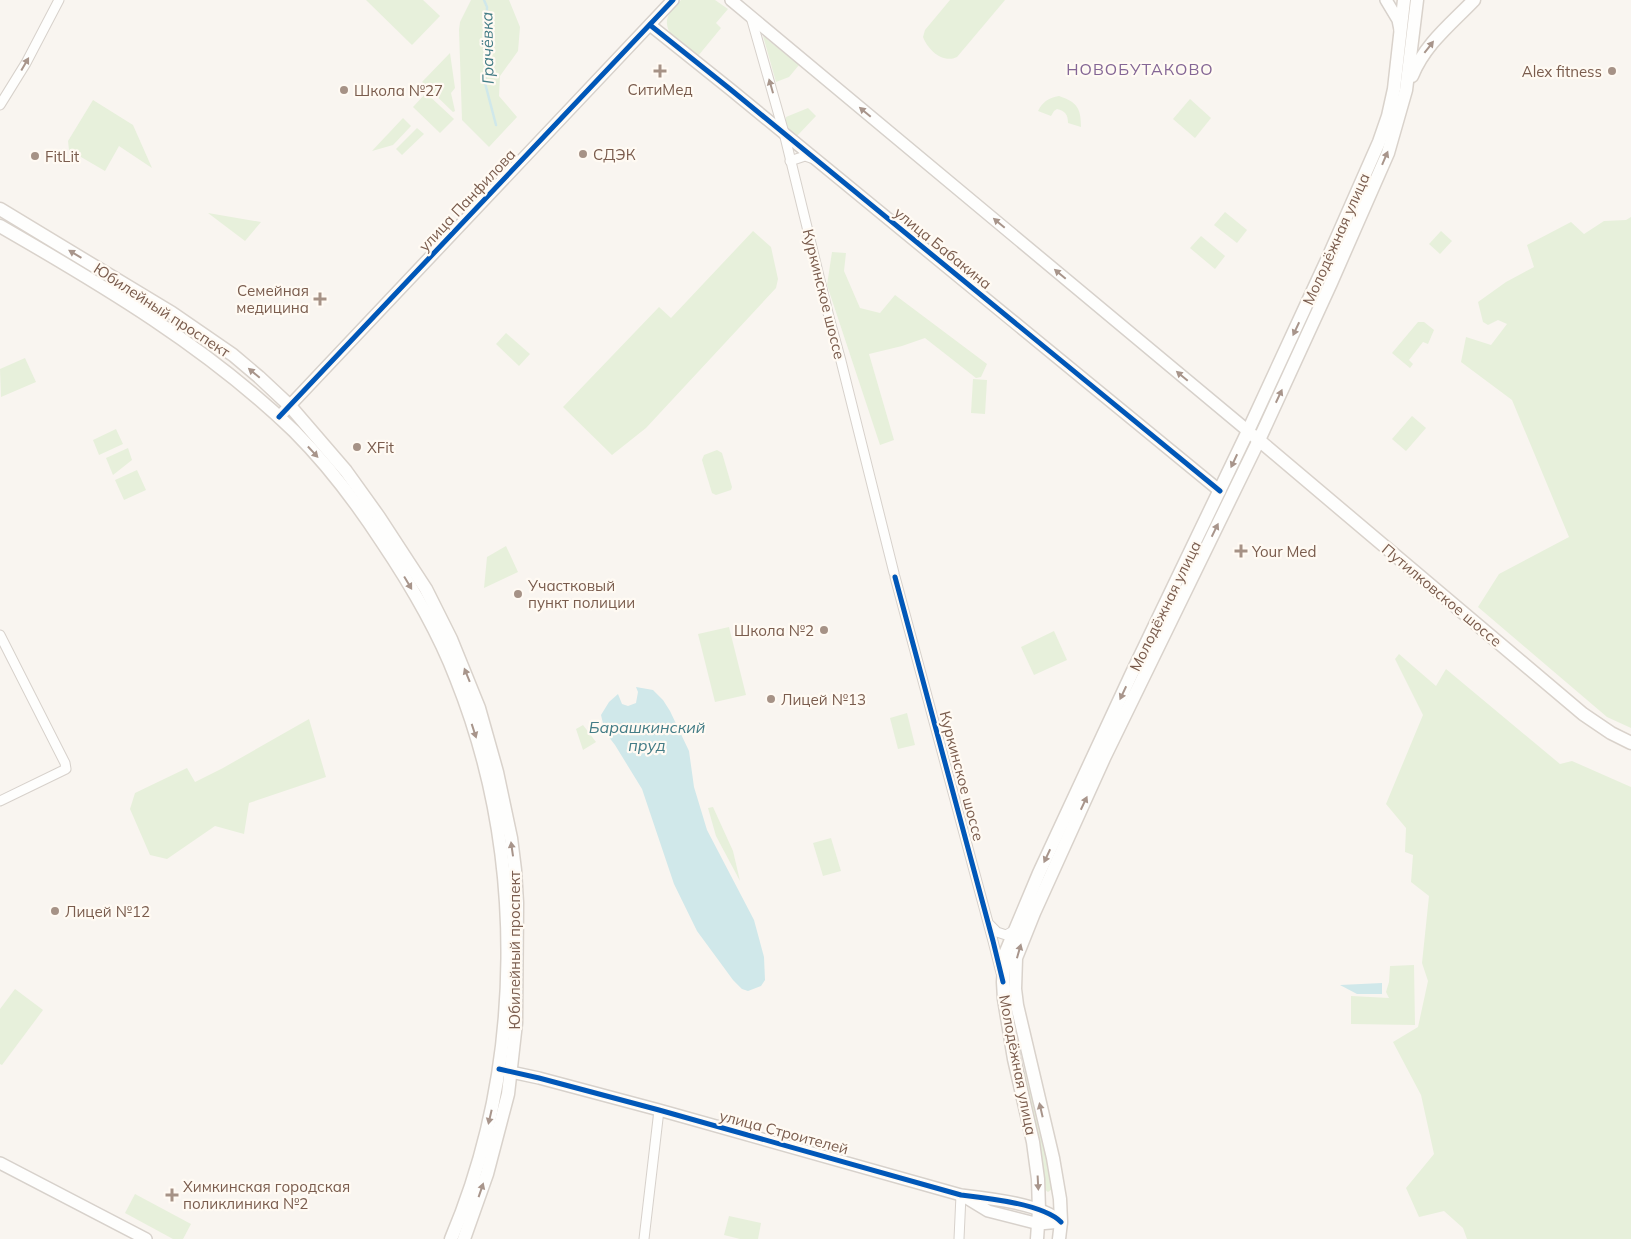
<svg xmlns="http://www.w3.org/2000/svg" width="1631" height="1239" font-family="Mulish,sans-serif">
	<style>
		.green { fill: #e7f0db }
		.water { fill: #d0e8ea }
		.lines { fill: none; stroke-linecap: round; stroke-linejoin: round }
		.stream { stroke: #d0e8ea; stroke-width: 2.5 }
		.minor-casing { stroke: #d7d1cb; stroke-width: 11 }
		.tertiary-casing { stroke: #d7d1cb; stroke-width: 14 }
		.secondary-casing { stroke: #d9d2cb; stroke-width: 15 }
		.minor { stroke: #fefefd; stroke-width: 9 }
		.tertiary { stroke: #fefefd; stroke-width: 11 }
		.secondary { stroke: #fefefd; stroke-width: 12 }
		.cycleway-casing { stroke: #fffaf3; stroke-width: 8 }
		.cycleway { stroke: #0057b8; stroke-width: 5 }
		.oneway { fill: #a8958b }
		.poi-dot { fill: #a69286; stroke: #fffaf3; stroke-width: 2 }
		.labels { text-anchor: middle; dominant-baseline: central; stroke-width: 4.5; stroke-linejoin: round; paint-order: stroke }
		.poi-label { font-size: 15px; fill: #7a5c4d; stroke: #fffaf3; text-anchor: start }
		.street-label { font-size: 15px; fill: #7a5c4d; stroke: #fffaf3 }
		.water-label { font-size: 16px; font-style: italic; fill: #437c86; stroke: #fffaf3 }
		.neighbourhood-label { font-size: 16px; letter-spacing: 1px; fill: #846695; stroke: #fffaf3 }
	</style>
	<rect width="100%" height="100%" fill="#f9f5f0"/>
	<g class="green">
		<polygon points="366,0 423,0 440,16 412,45"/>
		<polygon points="471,0 509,0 520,27 518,51 500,76 499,96 517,117 489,147 462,120 459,30 460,22"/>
		<path d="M681 0H715L728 9 716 23 721 28 698 56 670 33C662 18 671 11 681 0Z"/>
		<path d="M950 0H1005L957 57C943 64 928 50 923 37L925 30Z"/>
		<polygon points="763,36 799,65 789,77 776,82"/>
		<polygon points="450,53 455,88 451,93 455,111 453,112 422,82"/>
		<polygon points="426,93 454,119 440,133 413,107"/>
		<path d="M1059 96C1077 102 1081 108 1081 127L1068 123C1068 114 1065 111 1057 109L1054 111 1051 116 1038 111C1043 101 1049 98 1059 96Z"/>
		<polygon points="1190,99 1211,118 1195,138 1173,119"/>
		<polygon points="93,100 133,125 152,168 119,146 105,171 69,150 68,141"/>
		<path d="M808 108 816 116 797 136C791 132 784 125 786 117Z"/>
		<polygon points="403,118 411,126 393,145 372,151"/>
		<polygon points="417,128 424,134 402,155 396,149"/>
		<polygon points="1225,212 1247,230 1237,243 1214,225"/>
		<polygon points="208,213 261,222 245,241"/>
		<polygon points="1631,217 1631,728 1607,717 1478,607 1499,574 1569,537 1512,400 1461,362 1466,337 1491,345 1507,324 1498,320 1488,325 1483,322 1478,302 1506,282 1534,267 1527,245 1571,222 1584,234 1604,221 1626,220"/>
		<polygon points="753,231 771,247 778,279 776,288 646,428 612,455 563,407 659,307 671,318"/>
		<polygon points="1441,231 1452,241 1440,254 1429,244"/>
		<polygon points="1201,236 1225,256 1215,269 1190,248"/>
		<polygon points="832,252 846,253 844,271 860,308 880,313 895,295 987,364 981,377 976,378 925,338 902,346 869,354 894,440 880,445 827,285"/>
		<polygon points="1418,322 1424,322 1434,330 1428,344 1423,342 1409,360 1413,364 1410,368 1392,353"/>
		<polygon points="506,333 530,354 519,366 496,344"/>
		<polygon points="25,358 36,382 1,397 0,369"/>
		<polygon points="973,379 987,380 985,414 971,413"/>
		<polygon points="1412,416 1426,428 1406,451 1392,439"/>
		<polygon points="116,429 123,444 99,455 93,440"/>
		<polygon points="128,448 132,460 113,475 106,458"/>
		<polygon points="717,450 722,453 732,487 731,490 716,495 712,493 702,460 704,455"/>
		<polygon points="137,470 146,490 124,500 115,480"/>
		<polygon points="506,546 518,572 484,588 487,557"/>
		<polygon points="729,627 746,695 715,702 698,634"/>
		<polygon points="1054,631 1067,660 1034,675 1021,647"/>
		<polygon points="1399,654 1436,686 1446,669 1560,764 1572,761 1631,787 1631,1239 1467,1239 1463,1228 1444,1211 1419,1217 1406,1188 1434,1154 1421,1095 1393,1042 1418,1027 1428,981 1422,963 1429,896 1411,882 1413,855 1405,852 1406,828 1386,804 1423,715 1395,659"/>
		<polygon points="907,713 915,745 898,749 890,718"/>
		<polygon points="309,719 326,777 249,803 244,834 215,826 167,859 150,855 130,809 135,793 187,768 195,782 223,768"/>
		<polygon points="583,725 596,742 583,750 576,729"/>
		<polygon points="713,807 733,851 740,881 716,836 708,808"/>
		<polygon points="831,838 841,871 823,876 813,843"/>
		<polygon points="1414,965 1415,1025 1351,1024 1351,996 1389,998 1386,992 1389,982 1390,966"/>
		<polygon points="15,989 43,1010 2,1065 0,1064 0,1009"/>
		<polygon points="1025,1072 1044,1145 1052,1189 1048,1192 1044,1189 1023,1073"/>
		<polygon points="135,1194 191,1224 183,1239 173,1239 125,1213"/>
		<polygon points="729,1216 761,1223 758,1239 740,1239 724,1235"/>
	</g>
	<g class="water">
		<polygon points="636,687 653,690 663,700 670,711 689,751 694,787 707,830 754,920 764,957 765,980 761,986 748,991 742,989 733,980 697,931 674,884 642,789 615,745 605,732 601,715 609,702 618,694 622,704 628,706 636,703 638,692"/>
		<polygon points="1382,983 1382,994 1357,994 1340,985"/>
	</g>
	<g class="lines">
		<polyline class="stream" points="484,0 487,7 485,83 496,125"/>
		<defs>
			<g id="minor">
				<polyline points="751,17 784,133 830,321 841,361 894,573"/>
				<polyline points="0,105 26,63 59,0"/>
				<polyline points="790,161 805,156 814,159"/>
				<polyline points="895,577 993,941 1001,973"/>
				<polyline points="0,635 65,763 66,769 0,801"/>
				<polyline points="990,925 997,932 1006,935 1015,930"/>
				<polyline points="644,1239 659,1110"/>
				<polyline points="959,1239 961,1195"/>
			</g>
			<g id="tertiary">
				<polyline points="731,0 1248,431"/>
				<polyline points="1386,0 1398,20 1400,30"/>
				<polyline points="650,25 730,89 1220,491"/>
				<polyline points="279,417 673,0"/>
				<path d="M502 1070 539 1078 659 1110 961 1195C987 1198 1043 1204 1061 1222"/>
				<polyline points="0,1163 146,1239"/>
				<polyline points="965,1197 988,1211 1039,1224 1061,1222"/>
			</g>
			<g id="secondary">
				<path d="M1412 76C1425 44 1451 24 1474 0"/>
				<polyline points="0,209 172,313 233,355 259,377 290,406 346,471 379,517 426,589 451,639 479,708 497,772 511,838 515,870 517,903 516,1023 508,1094 487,1174 464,1239"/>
				<path d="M0 226C104 286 207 347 294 431 327 464 356 502 382 542 411 585 437 629 456 678 526 853 525 1064 451 1239"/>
				<polyline points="1254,436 1583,714 1611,733 1631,743"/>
				<polyline points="1037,1239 1039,1210 1038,1179 1033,1142 1014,1059 1004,999 1003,982 1005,954 1039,873 1131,675 1248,431 1327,260 1379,142 1388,116 1394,89 1404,0"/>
				<polyline points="1059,1239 1061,1222 1060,1199 1053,1158 1017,1005 1015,989 1016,958 1034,913 1105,756 1259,440 1331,283 1388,153 1406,90 1417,0"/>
			</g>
		</defs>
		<use href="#minor" class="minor-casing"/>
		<use href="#tertiary" class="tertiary-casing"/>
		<use href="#secondary" class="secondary-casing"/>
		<use href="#minor" class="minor"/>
		<use href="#tertiary" class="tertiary"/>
		<use href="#secondary" class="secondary"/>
		<defs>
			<g id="cycleway">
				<polyline points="650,25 730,89 1220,491"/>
				<polyline points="279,417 673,0"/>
				<polyline points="895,577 993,941 1003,982"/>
				<path d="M499 1069 539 1078 659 1110 961 1195C987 1198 1043 1204 1061 1222"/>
			</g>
		</defs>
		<use href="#cycleway" class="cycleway-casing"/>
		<use href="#cycleway" class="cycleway"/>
	</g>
	<defs><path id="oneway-solid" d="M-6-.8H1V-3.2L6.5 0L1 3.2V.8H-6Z" transform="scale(1.25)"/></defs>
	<g class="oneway">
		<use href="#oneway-solid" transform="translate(1429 47) rotate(-52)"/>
		<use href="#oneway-solid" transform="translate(25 64) rotate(-60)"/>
		<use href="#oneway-solid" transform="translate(771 86) rotate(-106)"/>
		<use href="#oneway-solid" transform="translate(865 112) rotate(-140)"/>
		<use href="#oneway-solid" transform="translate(1385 158) rotate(-67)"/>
		<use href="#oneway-solid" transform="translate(999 223) rotate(-140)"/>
		<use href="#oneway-solid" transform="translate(75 254) rotate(-149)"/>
		<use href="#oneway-solid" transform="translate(1060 274) rotate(-140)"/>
		<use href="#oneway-solid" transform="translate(1296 329) rotate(115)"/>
		<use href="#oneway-solid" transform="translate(254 373) rotate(-140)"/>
		<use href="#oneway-solid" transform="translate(1182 376) rotate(-140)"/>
		<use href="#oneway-solid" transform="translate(1279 396) rotate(-65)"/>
		<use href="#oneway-solid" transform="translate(313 452) rotate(47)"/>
		<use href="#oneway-solid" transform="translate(1234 461) rotate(115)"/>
		<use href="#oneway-solid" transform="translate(1215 530) rotate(-64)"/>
		<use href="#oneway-solid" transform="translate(408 583) rotate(59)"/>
		<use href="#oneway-solid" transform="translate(467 675) rotate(-112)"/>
		<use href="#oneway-solid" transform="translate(1123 693) rotate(115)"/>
		<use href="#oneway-solid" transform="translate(474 731) rotate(72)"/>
		<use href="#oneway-solid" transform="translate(1084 803) rotate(-65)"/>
		<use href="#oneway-solid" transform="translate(512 849) rotate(-98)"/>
		<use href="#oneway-solid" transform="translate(1047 856) rotate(115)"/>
		<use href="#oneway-solid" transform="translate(1019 951) rotate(-74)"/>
		<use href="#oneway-solid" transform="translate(1041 1110) rotate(-103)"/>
		<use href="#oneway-solid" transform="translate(490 1117) rotate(103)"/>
		<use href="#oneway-solid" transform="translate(1038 1183) rotate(87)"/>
		<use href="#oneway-solid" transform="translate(481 1190) rotate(-71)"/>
	</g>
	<g class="poi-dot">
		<path d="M657.5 63.5h5v5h5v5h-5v5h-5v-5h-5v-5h5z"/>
		<circle cx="1612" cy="71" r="5"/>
		<circle cx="344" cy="90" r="5"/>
		<circle cx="583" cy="154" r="5"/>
		<circle cx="35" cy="156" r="5"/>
		<path d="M317.5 291.5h5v5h5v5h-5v5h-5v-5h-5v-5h5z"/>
		<circle cx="357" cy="447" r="5"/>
		<path d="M1238.5 543.5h5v5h5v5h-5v5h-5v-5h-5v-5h5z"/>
		<circle cx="518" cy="594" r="5"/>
		<circle cx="824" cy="630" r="5"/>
		<circle cx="771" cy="699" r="5"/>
		<circle cx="55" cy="911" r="5"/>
		<path d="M169.5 1187.5h5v5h5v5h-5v5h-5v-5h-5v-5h5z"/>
	</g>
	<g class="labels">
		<g class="poi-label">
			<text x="1602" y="71" text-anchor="end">Alex fitness</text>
			<text x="660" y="89" text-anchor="middle">СитиМед</text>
			<text x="354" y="90">Школа №27</text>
			<text x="593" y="154">СДЭК</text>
			<text x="45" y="156">FitLit</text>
			<text x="309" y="290" text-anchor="end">Семейная<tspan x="309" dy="17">медицина</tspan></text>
			<text x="367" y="447">XFit</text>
			<text x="1252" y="551">Your Med</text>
			<text x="528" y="585">Участковый<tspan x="528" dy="17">пункт полиции</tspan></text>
			<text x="814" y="630" text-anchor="end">Школа №2</text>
			<text x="781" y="699">Лицей №13</text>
			<text x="65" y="911">Лицей №12</text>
			<text x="183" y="1186">Химкинская городская<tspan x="183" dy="17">поликлиника №2</tspan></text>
		</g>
		<g class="street-label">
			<text transform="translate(467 200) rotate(-47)">улица Панфилова</text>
			<text transform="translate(1336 239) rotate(-66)">Молодёжная улица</text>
			<text transform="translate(943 248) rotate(39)">улица Бабакина</text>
			<text transform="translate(824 294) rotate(76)">Куркинское шоссе</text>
			<text transform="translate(162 310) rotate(33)">Юбилейный проспект</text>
			<text transform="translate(1442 595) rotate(40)">Путилковское шоссе</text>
			<text transform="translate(1165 606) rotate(-64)">Молодёжная улица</text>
			<text transform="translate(962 776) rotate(75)">Куркинское шоссе</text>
			<text transform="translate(514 950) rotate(-90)">Юбилейный проспект</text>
			<text transform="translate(1018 1065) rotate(79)">Молодёжная улица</text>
			<text transform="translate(784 1132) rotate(15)">улица Строителей</text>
		</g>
		<g class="water-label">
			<text transform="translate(487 48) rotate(-91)">Грачёвка</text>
			<text x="647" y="727">Барашкинский<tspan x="647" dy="18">пруд</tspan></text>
		</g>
		<g class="neighbourhood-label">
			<text x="1140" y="69">НОВОБУТАКОВО</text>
		</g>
	</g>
</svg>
